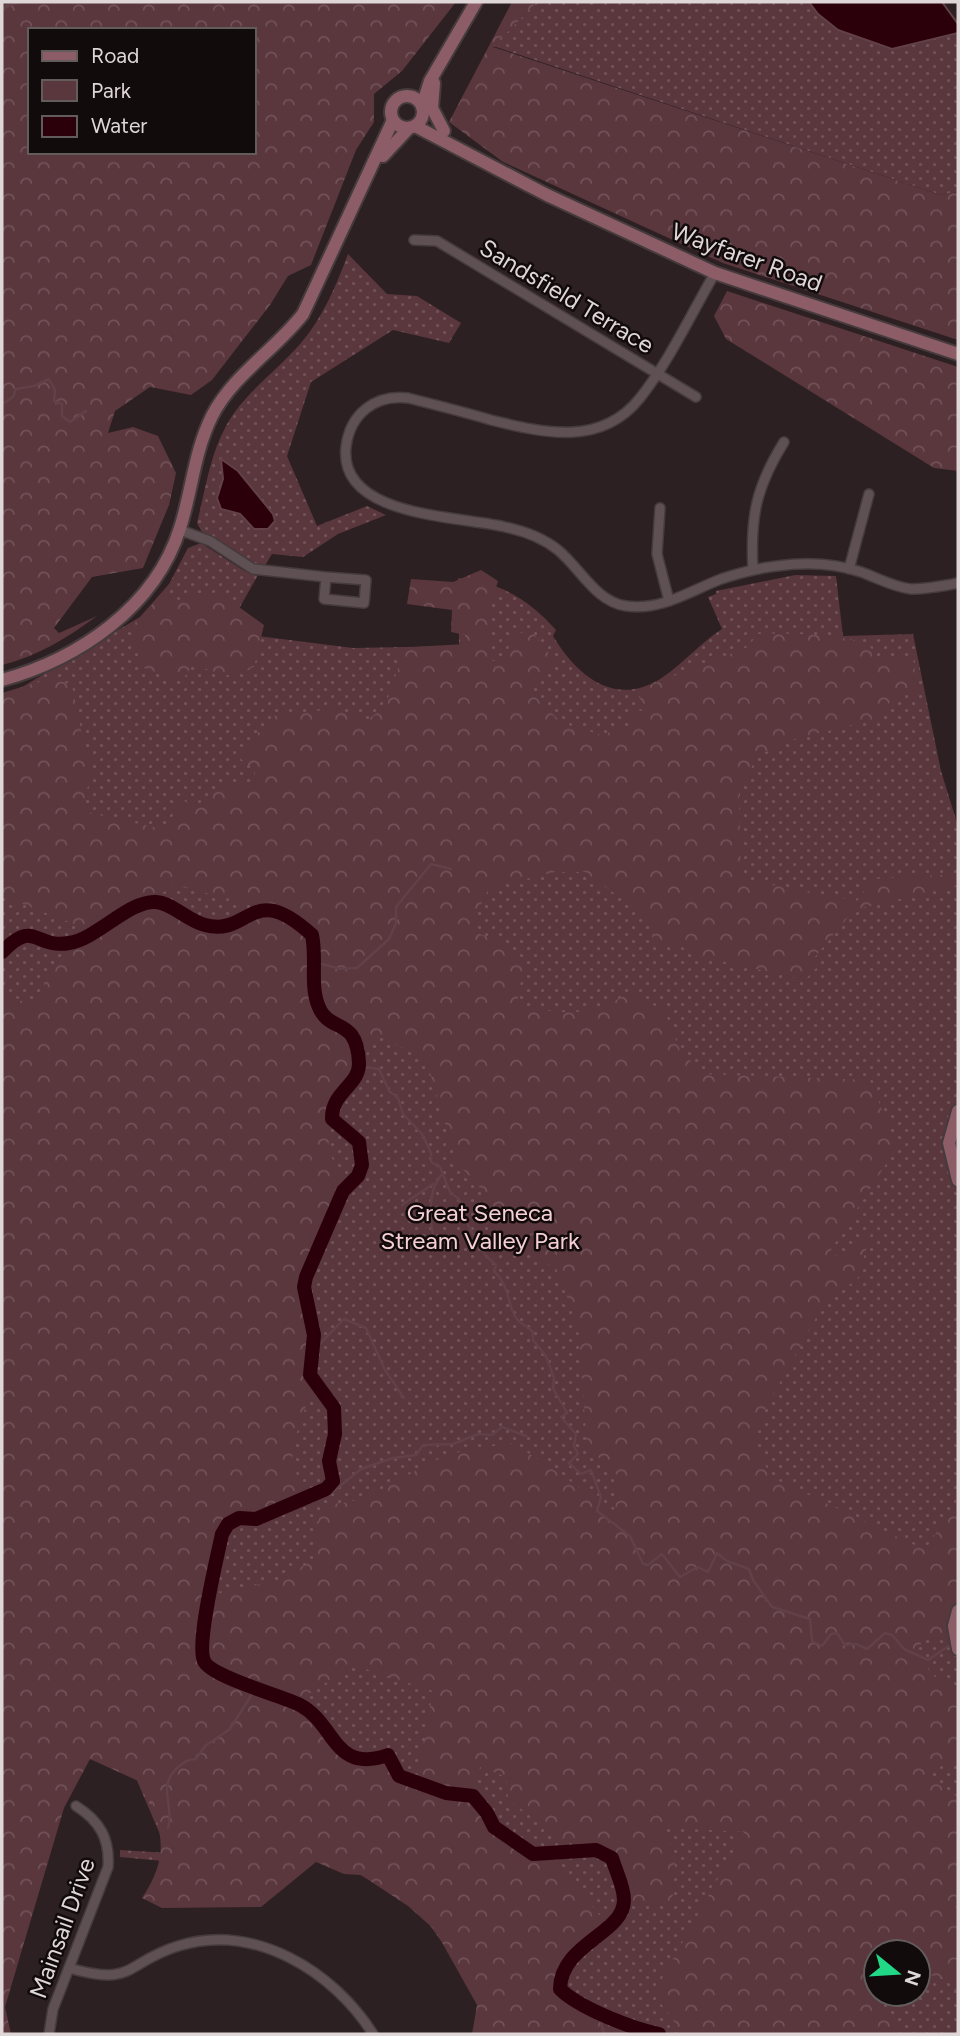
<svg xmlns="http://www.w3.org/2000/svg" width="960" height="2036" font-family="Figtree,sans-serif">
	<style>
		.green { fill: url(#green-dots); fill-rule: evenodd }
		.forest { fill: url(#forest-crowns); fill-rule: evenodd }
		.water { fill: #2b000b; stroke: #614048; stroke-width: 2 }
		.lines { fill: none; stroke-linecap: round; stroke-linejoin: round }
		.stream { stroke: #614048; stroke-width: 2.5 }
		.river { stroke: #2b000b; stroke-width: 14 }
		.street-casing { stroke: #453b3d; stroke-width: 12 }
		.secondary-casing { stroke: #453b3d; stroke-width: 16 }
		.street { stroke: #5f5153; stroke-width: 9 }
		.secondary { stroke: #8c5d67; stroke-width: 12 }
		.labels { text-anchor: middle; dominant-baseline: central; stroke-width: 5; stroke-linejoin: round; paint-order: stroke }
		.street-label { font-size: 24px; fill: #dfd6d7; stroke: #110b0c }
		.park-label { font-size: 24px; fill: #f6cfd6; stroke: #110b0c }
	</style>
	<defs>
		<pattern id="green-dots" width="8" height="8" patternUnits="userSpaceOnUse" patternTransform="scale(1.75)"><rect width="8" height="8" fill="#5a363d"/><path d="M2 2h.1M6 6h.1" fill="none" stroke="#715258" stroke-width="1.8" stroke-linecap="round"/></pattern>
		<pattern id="forest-crowns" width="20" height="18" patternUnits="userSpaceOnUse" patternTransform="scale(1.75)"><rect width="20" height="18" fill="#5a363d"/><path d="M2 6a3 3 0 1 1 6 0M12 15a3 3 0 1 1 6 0" fill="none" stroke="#715258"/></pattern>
	</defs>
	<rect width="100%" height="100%" fill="#2c2022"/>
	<g class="green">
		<polygon points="537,2 809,2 818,14 958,33 958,192 941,195 493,46"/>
		<path d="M348 254 387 294 417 296 461 323 449 343 393 330 311 382 287 456 317 526 367 506 386 515 338 534 303 557 272 554 264 567 259 566 203 534 197 523C205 491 210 455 226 426 245 392 276 372 301 343 323 317 336 286 348 254Z"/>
		<path d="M201 543 243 570 258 575 226 632 353 648 459 646 458 578C498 581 530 600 556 630L553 636C577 676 616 709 663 677 684 663 700 643 722 629L708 597 716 594V591L795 575 836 576 843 636 913 634 941 771 958 826V2034H500L499 2022 414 1903 291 1839 163 1861 120 1857V1850L168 1853 135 1776 2 1627V699L140 617 169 584 188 548ZM876 1952H918V1994H876Z"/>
	</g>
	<g class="forest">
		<path d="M2 2H456L402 71 374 94V122L356 150 311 265 288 276 270 305 212 380 191 395 150 387 115 411 108 433 133 427 158 436 176 473 169 505 143 568 92 577 54 628 59 633 97 616C67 638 38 656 2 665ZM30 30H254V152H30Z"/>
		<polygon points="512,2 537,2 493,47 941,195 958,192 958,340 723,263 503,162 449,122"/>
		<polygon points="727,291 958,367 958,471 934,468 726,339 714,316"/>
		<path d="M481 570 498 581 490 608 489 661H504L514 632 534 634 555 662 527 689 562 723 605 736 615 726 631 729V710L643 711 638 690 750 646 756 634C793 632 829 635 866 642L880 659 913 658 918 693 897 694 876 719 791 740 757 756 739 794 741 879 857 901 874 879 958 874V885L854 910 814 958 819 965 805 980 703 957 676 944 666 948 653 944 650 919 585 872H555L489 888 475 917 480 934 505 943 524 965 516 1008C569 1012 583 1020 631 992L665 1012 680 1050 703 1074 870 1080 897 1147 830 1251 838 1256 871 1233 857 1281 835 1291 817 1316 763 1413 754 1447 773 1478 925 1550 958 1499V1599L945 1614 948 1640 927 1636 917 1649 931 1674 956 1690 958 1700V1766L951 1761 924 1775 958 1797V1901L955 1905 958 1911V1994L945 1978 918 1973V1952H876V1988L871 1993 894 2017 900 2034H683L659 2001V1984L744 1832 660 1827 676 1855 672 1906 624 1903 623 1890 611 1858 555 1835 508 1799 506 1777 480 1767 473 1796 487 1813 494 1827 533 1854 544 1855 559 1868 608 1925C586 1943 560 1959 560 1989 579 2008 633 2030 659 2034H472L477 2005 435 1930 408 1906 361 1875 344 1874 316 1862 261 1907 162 1908 142 1898C172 1852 160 1833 147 1785L90 1759 64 1808 5 2007 11 2034H2V992L31 1005 73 943 95 932 2 896V693L52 678 72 685 83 740 93 765 82 811 166 830 181 799 195 807 223 785 254 787 255 770 237 756 273 716 333 709 367 720 385 707 400 662 394 648 466 644 465 635 451 632 452 610 407 604 411 579 453 582ZM175 885 249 904 257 910C225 927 210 930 178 912 166 906 160 902 146 903ZM376 1035 426 1059 457 1164 478 1184 502 1241 556 1268 578 1325 587 1446 618 1476 615 1511 513 1443C493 1447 469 1448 449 1455 404 1471 373 1507 321 1504L313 1560 279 1580 211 1595 222 1534 228 1524 239 1518H257L311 1493C279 1462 296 1440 307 1402L327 1396 314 1384 310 1375 314 1335 304 1287 343 1191 341 1174 328 1151 331 1109 339 1094 354 1079ZM353 1665 433 1691 416 1783 399 1775 388 1755C341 1771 339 1740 315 1714 310 1709 301 1706 295 1703Z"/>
		<polygon points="218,592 264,625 254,667 225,676 193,664 182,681 141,667 131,627 163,593 178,600"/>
	</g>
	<g class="water">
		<polygon points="809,2 942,2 958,24 958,33 892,49 838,30 818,14"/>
		<polygon points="221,459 238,471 273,514 275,521 268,529 254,529 240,514 221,509 217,498 223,479"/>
	</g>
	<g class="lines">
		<g class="stream">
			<polyline points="2,9 19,2"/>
			<polyline points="2,404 13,397 16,389 34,386 49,379 55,390 54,401 62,404 62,416 70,422 86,411"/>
			<polyline points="315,962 340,969 357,968 389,939 396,923 396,907 431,864 451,869"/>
			<path d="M359 1066 379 1069 389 1091 398 1098 403 1114 422 1134 431 1153V1162L440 1167 450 1192 459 1199 462 1215 486 1256 496 1265 494 1271C507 1283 507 1297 513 1312 516 1322 526 1325 533 1332V1340L546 1356 554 1378 553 1388 567 1413 561 1417 576 1434 574 1446 578 1454 569 1463 581 1474 591 1470 601 1497 597 1511 630 1536 643 1564 648 1565 662 1554 680 1577 698 1567 708 1572 717 1553 727 1561 749 1569 753 1580 772 1607 810 1619 812 1641 822 1646 831 1634 837 1633 845 1645 856 1644 867 1649 885 1633 892 1635 904 1649 928 1660 953 1643"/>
			<polyline points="402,1205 433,1184"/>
			<path d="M436 1248C430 1226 426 1193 441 1175"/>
			<polyline points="312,1352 344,1319 366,1328 385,1370 404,1398"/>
			<polyline points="326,1489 329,1495 361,1469 393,1458 416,1455 423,1445 453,1444 478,1434 492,1435 502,1427 526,1436"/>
			<path d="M168 1828C175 1807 157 1788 176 1769 183 1763 187 1759 196 1759L205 1746 230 1729 257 1686"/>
			<polyline points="598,2011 604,2034"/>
		</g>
		<path class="river" d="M2 952C35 918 34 949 69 943 97 939 129 900 156 902 172 903 188 921 205 925 251 937 251 879 312 935 317 958 310 984 318 1005 329 1035 357 1015 359 1063 360 1085 331 1092 332 1119L359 1142 362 1165 358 1176 343 1191 306 1277 304 1287 314 1335 310 1375 334 1408 335 1434 329 1461 333 1481 326 1489 256 1519 239 1518 228 1524 222 1534C217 1558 196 1643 204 1661 211 1677 280 1695 300 1705 336 1724 333 1774 388 1755L399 1776 446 1793 473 1796 487 1813 494 1827 533 1854 596 1850 612 1858C616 1872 624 1886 624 1900 624 1934 561 1943 560 1989 579 2008 633 2029 659 2034"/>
		<defs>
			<g id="street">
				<polyline points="414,240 437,241 696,397"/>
				<path d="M715 273C691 314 670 360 640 398 601 447 544 433 491 420 464 412 436 405 408 398 375 394 350 414 346 447 338 518 462 516 505 527 524 531 543 538 558 550 580 568 596 602 626 606 661 611 690 591 721 579 739 573 758 568 777 566 805 562 834 563 861 572 878 578 893 587 911 589 927 589 943 586 958 583"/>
				<polyline points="660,508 657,554 669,601"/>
				<polyline points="180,530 210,541 253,569 326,577 324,599 364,603 366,580 326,577"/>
				<polyline points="849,569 869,494"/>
				<path d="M753 570C750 517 756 487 784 442"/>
				<path d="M69 1968C135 1987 124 1963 178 1946 255 1922 334 1972 373 2034"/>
				<path d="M49 2034 53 2009 108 1867C110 1839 100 1821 76 1806"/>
			</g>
			<g id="secondary">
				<polyline points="434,83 432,108 444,131"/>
				<circle cx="407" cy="112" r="16"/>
				<polyline points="422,106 430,81 476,2"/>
				<polyline points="415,126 547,195 715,273 958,354"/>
				<polyline points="383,156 408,129"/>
				<path d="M2 680C78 659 155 608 180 528 192 491 194 452 212 416 233 375 275 350 303 314L393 120"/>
				<polyline points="958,1111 949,1143 958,1180"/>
				<polyline points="958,1611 954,1626 958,1649"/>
			</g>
		</defs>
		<use href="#street" class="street-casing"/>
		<use href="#secondary" class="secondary-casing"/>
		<use href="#street" class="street"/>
		<use href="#secondary" class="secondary"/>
	</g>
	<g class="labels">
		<g class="street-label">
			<text transform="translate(747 257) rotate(20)">Wayfarer Road</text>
			<text transform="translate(567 296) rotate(31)">Sandsfield Terrace</text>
			<text transform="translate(62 1928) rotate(-70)">Mainsail Drive</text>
		</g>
		<g class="park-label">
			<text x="480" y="1212">Great Seneca<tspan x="480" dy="28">Stream Valley Park</tspan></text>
		</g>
	</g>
	<rect width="960" height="2036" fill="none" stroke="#dfd6d7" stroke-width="7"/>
	<rect x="28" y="28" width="228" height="126" fill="#110b0c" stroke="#635c5d" stroke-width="2"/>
	<rect x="42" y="51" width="35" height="10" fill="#8c5d67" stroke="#635c5d" stroke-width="2"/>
	<text x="91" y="63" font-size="21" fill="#dfd6d7">Road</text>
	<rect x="42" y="80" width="35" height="21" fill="#5a363d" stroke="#635c5d" stroke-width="2"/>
	<text x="91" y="98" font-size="21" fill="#dfd6d7">Park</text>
	<rect x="42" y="116" width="35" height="21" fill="#2b000b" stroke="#635c5d" stroke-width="2"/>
	<text x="91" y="133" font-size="21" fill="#dfd6d7">Water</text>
	<g transform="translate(897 1973) rotate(108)"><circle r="33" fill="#110b0c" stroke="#635c5d" stroke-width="2"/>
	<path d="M0-5L12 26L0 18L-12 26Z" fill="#21d887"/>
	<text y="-10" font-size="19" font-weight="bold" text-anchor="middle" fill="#dfd6d7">N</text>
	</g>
</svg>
